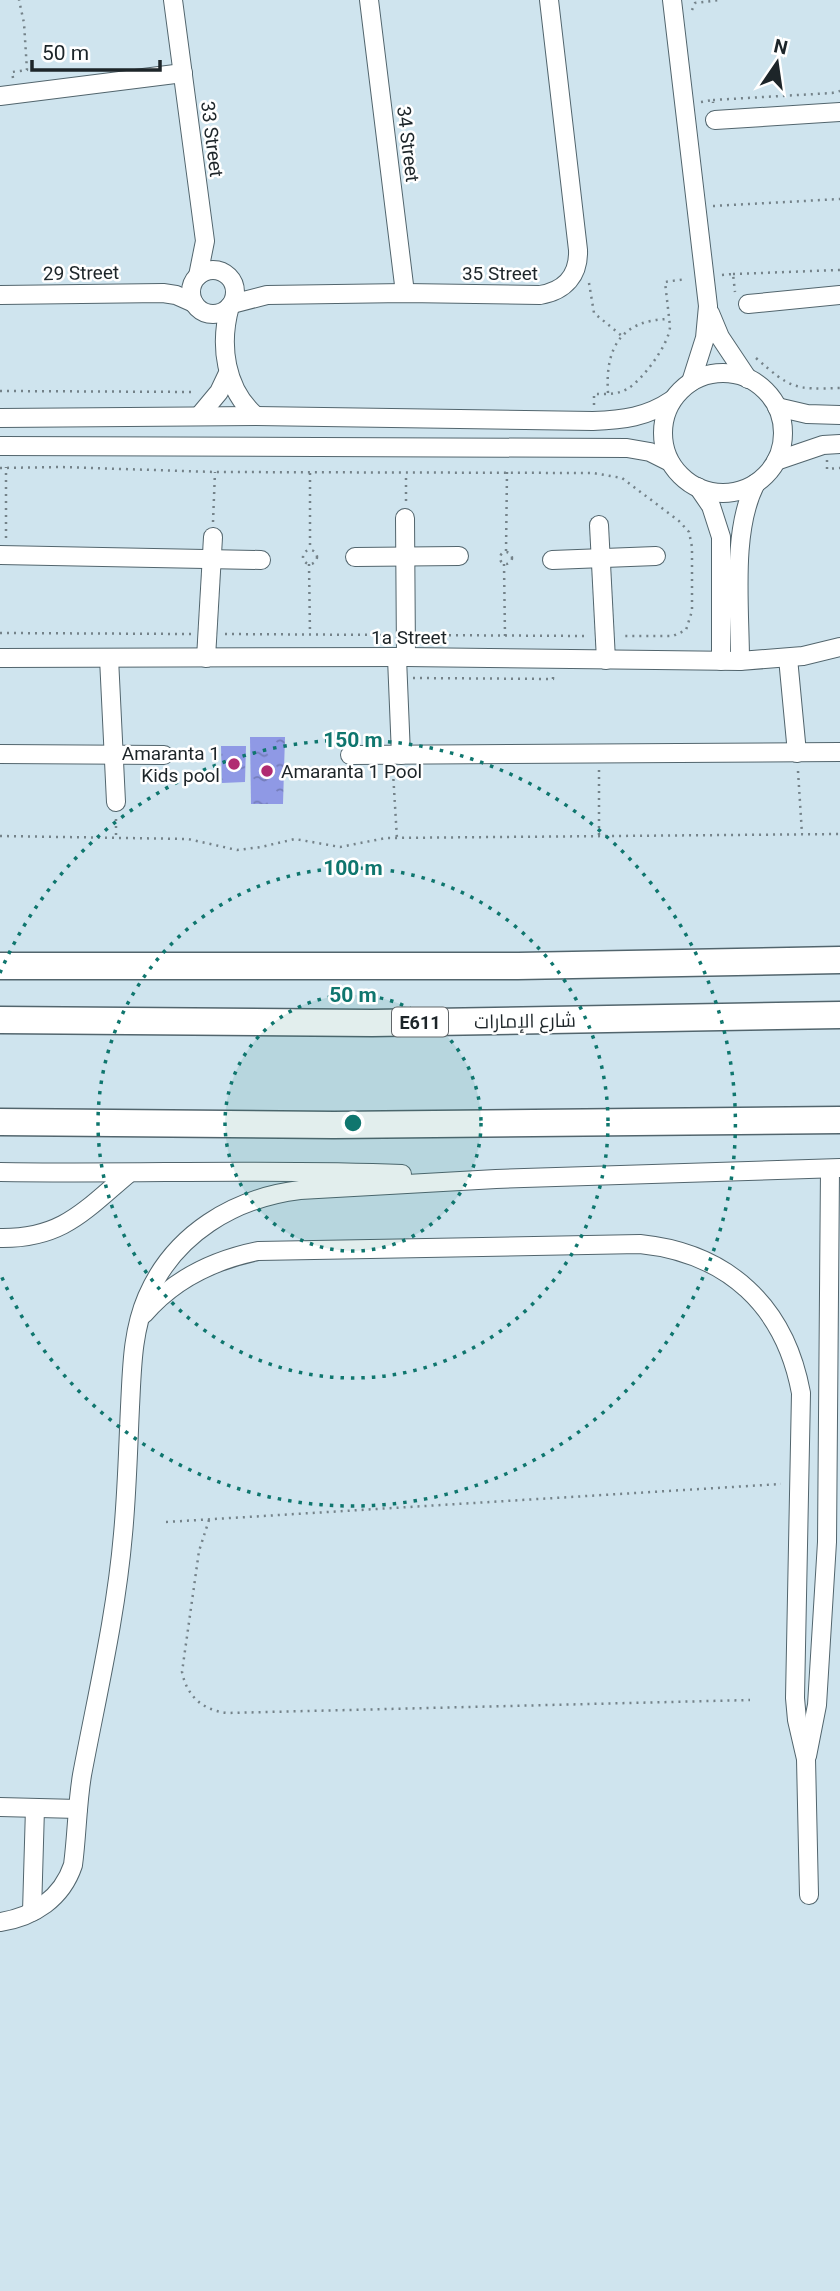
<svg xmlns="http://www.w3.org/2000/svg" width="840" height="2291" font-family="Roboto,Cairo,sans-serif">
	<style>
		.water { fill: url(#water-ripples) }
		.lines { fill: none; stroke-linecap: round; stroke-linejoin: round }
		.minor-casing { stroke: #52656d; stroke-width: 20 }
		.highway-casing { stroke: #52656d; stroke-width: 29 }
		.path { stroke: #748289; stroke-width: 2.5; stroke-dasharray: 2 5; stroke-linecap: butt }
		.minor { stroke: #fff; stroke-width: 18 }
		.highway { stroke: #fff; stroke-width: 26 }
		.ring { fill: none; stroke: #0f766e; stroke-width: 3.5; stroke-dasharray: 3.5 7 }
		.poi-dot { fill: #b02b71; stroke: #fff; stroke-width: 2.5 }
		.labels { text-anchor: middle; dominant-baseline: central; stroke-width: 5; stroke-linejoin: round; paint-order: stroke }
		.shield { fill: #fff; stroke: #616669; stroke-width: 2 }
		.shield-label { font-size: 18px; font-weight: bold; fill: #1d2529 }
		.street-label { font-size: 19px; fill: #1d2529; stroke: #fff }
		.poi-label { font-size: 19px; fill: #1d2529; stroke: #fff; text-anchor: end }
		.centre { fill: #0f766e; stroke: #fff; stroke-width: 3.5 }
		.ring-label { font-size: 21px; text-anchor: middle; font-weight: bold; fill: #0f766e; stroke: #fff; stroke-width: 5; stroke-linejoin: round; paint-order: stroke }
	</style>
	<defs>
		<pattern id="water-ripples" width="26" height="14" patternUnits="userSpaceOnUse" patternTransform="scale(1.75)"><rect width="26" height="14" fill="#8f99e5"/><path d="M2 4q2-2 4 0t4 0M15 11q2-2 4 0t4 0" fill="none" stroke="#747dba"/></pattern>
	</defs>
	<rect width="100%" height="100%" fill="#cfe4ee"/>
	<g class="water">
		<polygon points="250,737 285,737 283,804 251,804"/>
		<polygon points="221,746 246,746 245,782 222,783"/>
	</g>
	<g class="lines">
		<defs>
			<g id="minor">
				<polyline points="173,0 205,241 198,276"/>
				<polyline points="369,0 405,293"/>
				<polyline points="672,0 708,306 705,338 691,382"/>
				<polyline points="0,96 183,73"/>
				<polyline points="715,120 840,112"/>
				<circle cx="213" cy="292" r="22"/>
				<polyline points="0,295 163,293 176,295 194,303"/>
				<path d="M232 304 267 295 405 293 540 295C565 291 579 275 578 250L549 0"/>
				<polyline points="748,304 840,295"/>
				<path d="M230 306C219 345 225 389 256 416"/>
				<polyline points="710,313 720,337 748,379"/>
				<circle cx="723" cy="433" r="60"/>
				<polyline points="777,407 807,414 840,415"/>
				<polyline points="199,416 219,392 228,373"/>
				<path d="M0 418 256 416 593 421C623 420 647 417 672 400"/>
				<polyline points="0,446 627,448 650,452 670,462"/>
				<polyline points="776,461 823,445 840,444"/>
				<polyline points="698,487 711,506 721,537 721,661"/>
				<polyline points="405,518 406,657"/>
				<polyline points="599,525 606,660"/>
				<polyline points="0,555 261,560"/>
				<polyline points="355,557 459,556"/>
				<polyline points="552,560 656,556"/>
				<polyline points="0,658 406,657 740,661 803,656 840,647"/>
				<polyline points="109,658 116,802"/>
				<polyline points="206,658 213,537"/>
				<polyline points="397,658 401,755"/>
				<polyline points="788,658 797,753"/>
				<path d="M740 661C740 607 731 530 756 483"/>
				<polyline points="0,754 164,755"/>
				<polyline points="350,755 840,752"/>
				<path d="M0 1172C134 1174 268 1169 402 1174"/>
				<path d="M0 1238C62 1239 84 1211 128 1174"/>
				<path d="M144 1314C174 1279 214 1260 258 1251L640 1244C728 1253 785 1306 801 1393L795 1698 797 1720 806 1759 809 1895"/>
				<polyline points="807,1756 817,1705 827,1542 830,1169"/>
				<polyline points="0,1807 78,1809"/>
				<polyline points="32,1912 35,1808"/>
				<path d="M0 1922C34 1917 62 1898 73 1865 77 1835 77 1805 82 1775 97 1695 116 1616 123 1534 127 1492 128 1449 130 1407 132 1369 132 1332 147 1297 174 1234 234 1198 300 1190L496 1179 840 1168"/>
			</g>
			<g id="highway">
				<polyline points="0,966 518,966 840,960"/>
				<polyline points="0,1020 372,1023 840,1015"/>
				<polyline points="0,1122 334,1125 840,1120"/>
			</g>
		</defs>
		<use href="#minor" class="minor-casing"/>
		<use href="#highway" class="highway-casing"/>
		<g class="path">
			<polyline points="692,10 695,3 720,0"/>
			<polyline points="13,78 12,72 27,70 24,23 19,0"/>
			<polyline points="713,100 832,93 840,91"/>
			<polyline points="701,102 713,100 713,103"/>
			<polyline points="713,206 840,199"/>
			<polyline points="733,274 840,270"/>
			<polyline points="722,275 733,274 735,292"/>
			<polyline points="589,283 594,313 622,336"/>
			<path d="M756 358C790 388 794 390 840 388"/>
			<polyline points="0,391 195,392"/>
			<path d="M608 393C605 349 620 320 669 319"/>
			<path d="M594 405V394C605 394 617 395 627 389 642 381 670 343 670 326L665 282 686 279"/>
			<polyline points="827,460 827,469 840,468"/>
			<polyline points="0,468 61,467 215,472 593,473 622,478 679,521 689,532 692,547 692,611 686,630 673,636 621,636"/>
			<polyline points="310,473 310,550"/>
			<polyline points="406,501 406,473"/>
			<polyline points="213,522 215,472"/>
			<polyline points="6,538 6,467"/>
			<circle cx="310" cy="557" r="7"/>
			<polyline points="506,551 507,472"/>
			<circle cx="506" cy="558" r="6"/>
			<polyline points="309,564 310,634"/>
			<polyline points="504,564 505,636"/>
			<polyline points="0,633 191,634"/>
			<polyline points="225,634 390,635"/>
			<polyline points="421,635 586,636"/>
			<polyline points="413,678 553,679 553,675"/>
			<polyline points="599,770 599,837"/>
			<polyline points="798,771 802,834"/>
			<polyline points="393,772 397,839"/>
			<polyline points="116,819 116,837"/>
			<polyline points="0,836 188,839 237,850 261,847 295,839 340,847 386,838 840,834"/>
			<path d="M209 1520 199 1551 182 1672C187 1696 202 1710 227 1713L750 1700"/>
			<polyline points="166,1522 781,1484"/>
		</g>
		<use href="#minor" class="minor"/>
		<use href="#highway" class="highway"/>
	</g>
	<circle cx="353" cy="1123" r="128" fill="#0f766e" fill-opacity=".12"/>
	<g class="ring">
		<circle cx="353" cy="1123" r="128"/>
		<circle cx="353" cy="1123" r="255"/>
		<path d="M0 973A383 383 0 1 1 0 1273"/>
	</g>
	<g class="poi-dot">
		<circle cx="234" cy="764" r="7"/>
		<circle cx="267" cy="771" r="7"/>
	</g>
	<g class="labels">
		<rect class="shield" x="392" y="1007.5" width="56" height="29" rx="5"/>
		<g class="shield-label">
			<text x="420" y="1022">E611</text>
		</g>
		<g class="street-label">
			<text transform="translate(212 139) rotate(83)">33 Street</text>
			<text transform="translate(408 144) rotate(83)">34 Street</text>
			<text transform="translate(81 273) rotate(-1)">29 Street</text>
			<text x="500" y="273">35 Street</text>
			<text x="409" y="637">1a Street</text>
			<text transform="translate(525 1021) rotate(-1)">شارع الإمارات</text>
		</g>
		<g class="poi-label">
			<text x="220" y="753">Amaranta 1<tspan x="220" dy="22">Kids pool</tspan></text>
			<text x="281" y="771" text-anchor="start">Amaranta 1 Pool</text>
		</g>
	</g>
	<circle cx="353" cy="1123" r="10" class="centre"/>
	<g class="ring-label">
		<text x="353" y="747">150 m</text>
		<text x="353" y="875">100 m</text>
		<text x="353" y="1002">50 m</text>
	</g>
	<g transform="translate(777 63) rotate(13)" stroke="#ffffff" stroke-width="5" paint-order="stroke">
	<path d="M0-5L12 26L0 18L-12 26Z" fill="#1d2529"/>
	<text y="-10" font-size="19" font-weight="bold" text-anchor="middle" fill="#1d2529">N</text>
	</g>
	<path d="M32 60v10h128v-10" fill="none" stroke="#1d2529" stroke-width="3.5"/>
	<text x="42" y="60" font-size="21" fill="#1d2529" stroke="#ffffff" stroke-width="5" paint-order="stroke">50 m</text>
</svg>
